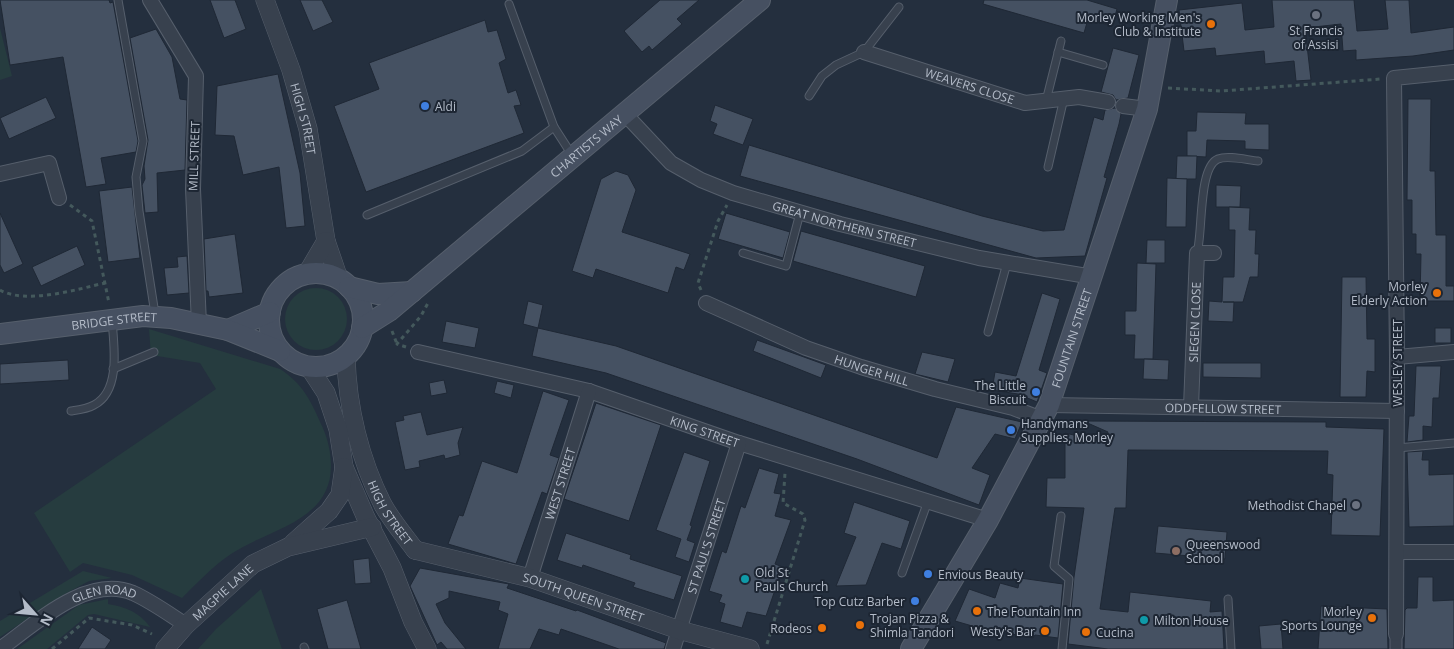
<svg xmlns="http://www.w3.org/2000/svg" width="1454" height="649" font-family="'Open Sans',sans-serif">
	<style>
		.green { fill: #263c3f }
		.building { fill: #455162; stroke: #1f2835 }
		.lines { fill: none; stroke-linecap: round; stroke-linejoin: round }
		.service-casing { stroke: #565f6c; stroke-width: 9 }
		.pedestrian-casing { stroke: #565f6c; stroke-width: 13 }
		.minor-casing { stroke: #565f6c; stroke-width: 16 }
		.tertiary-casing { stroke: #565f6c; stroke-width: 19 }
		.secondary-casing { stroke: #565f6c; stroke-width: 22 }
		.path { stroke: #44595c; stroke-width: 3; stroke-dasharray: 4 4; stroke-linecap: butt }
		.service { stroke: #38414e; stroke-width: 7 }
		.pedestrian { stroke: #38414e; stroke-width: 11 }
		.minor { stroke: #38414e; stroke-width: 14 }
		.tertiary { stroke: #38414e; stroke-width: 18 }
		.secondary { stroke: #465061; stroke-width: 20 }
		.worship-dot { fill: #6b7280; stroke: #1d2633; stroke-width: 2 }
		.food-dot { fill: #e8710a; stroke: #1d2633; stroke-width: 2 }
		.shop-dot { fill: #3f7fe0; stroke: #1d2633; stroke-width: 2 }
		.education-dot { fill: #8d6e63; stroke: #1d2633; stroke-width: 2 }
		.culture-dot { fill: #0f9aa8; stroke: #1d2633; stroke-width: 2 }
		.labels { text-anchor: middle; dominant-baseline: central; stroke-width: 4; stroke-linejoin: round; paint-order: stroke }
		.poi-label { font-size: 12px; fill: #b4bcc9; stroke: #1d2633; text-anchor: start }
		.street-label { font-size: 12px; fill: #b4bcc9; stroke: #1d2633 }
	</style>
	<rect width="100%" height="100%" fill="#242f3e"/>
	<g class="green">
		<polygon points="0,28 12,76 0,80"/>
		<circle cx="316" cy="319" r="31"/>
		<path d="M149 329 280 369C303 384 311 401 322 426 328 439 331 453 331 467 330 522 268 529 231 554 213 566 197 583 182 598L132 575 83 563 70 572 34 513 216 389 200 363 151 355Z"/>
		<polygon points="83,571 112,578 89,581 63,595 0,637 0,621"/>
		<polygon points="261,589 282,649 198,649 216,629"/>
		<path d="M108 599V604C126 607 139 612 150 627L94 614 88 615 47 649H17L79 605Z"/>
	</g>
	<g class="building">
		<polygon points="0,0 109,0 110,3 113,2 138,141 136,152 101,158 106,184 86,187 63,57 10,65"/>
		<polygon points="210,0 235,0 246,29 224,38"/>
		<polygon points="300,0 322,0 333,22 313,31"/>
		<polygon points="660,0 699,0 677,19 682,24 652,50 649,46 642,52 624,31"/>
		<polygon points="984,0 1087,0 1117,9 1112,26 1088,19 1084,33 983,4"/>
		<polygon points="1272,0 1354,0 1357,31 1388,29 1385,0 1409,0 1411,33 1454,27 1454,50 1413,56 1356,60 1356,50 1343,51 1341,24 1305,28 1311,80 1296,81 1294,61 1265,64 1264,51 1216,56 1215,48 1184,51 1179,10 1242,3 1245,30 1274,27"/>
		<polygon points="485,20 488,32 497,30 506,59 499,63 508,93 516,90 521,105 514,106 524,133 366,192 334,106 379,89 369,63"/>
		<polygon points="156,29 172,57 180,99 187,100 185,170 157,173 158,212 145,213 142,185 145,179 144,166 148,140 130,38"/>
		<polygon points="1113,48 1139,55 1128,98 1116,100 1113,95 1101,92"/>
		<polygon points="278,74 300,173 305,226 286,228 279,167 243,175 234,136 215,135 217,86"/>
		<polygon points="46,97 56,118 9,139 0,118"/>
		<polygon points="1408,99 1431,99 1430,171 1435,171 1436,235 1446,235 1446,286 1454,286 1454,301 1420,301 1421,254 1416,254 1416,234 1412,234 1412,200 1407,200"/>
		<polygon points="715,105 753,119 743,145 713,134 717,124 710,121"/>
		<polygon points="1115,108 1121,114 1119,124 1104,177 1107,178 1085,256 1036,258 740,176 749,145 982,216 1043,231 1064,230 1094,117 1103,120 1105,110"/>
		<polygon points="1197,112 1246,113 1245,124 1269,124 1269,150 1245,149 1245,141 1207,140 1206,157 1187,156 1187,131 1196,131"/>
		<polygon points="1177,156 1197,156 1196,179 1176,179"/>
		<polygon points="616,171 628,175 636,190 622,232 690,254 684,270 676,267 668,293 596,269 593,278 572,271 601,179"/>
		<polygon points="1167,178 1187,179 1186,227 1166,227"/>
		<polygon points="1216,185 1241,186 1240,207 1216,207"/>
		<polygon points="132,187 140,258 108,262 99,191"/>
		<polygon points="1229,207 1250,208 1249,230 1256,230 1255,254 1259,254 1258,277 1250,277 1243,302 1223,302 1234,302 1233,322 1208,321 1209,301 1222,302 1223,277 1234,277 1235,230 1229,230"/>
		<polygon points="0,213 23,264 4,273 0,265"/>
		<polygon points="726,213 790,232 783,258 718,239"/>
		<polygon points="801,231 925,266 916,297 793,261"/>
		<polygon points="235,234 243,293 209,297 208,291 206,291 204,239"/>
		<polygon points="1147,240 1165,240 1165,263 1146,263"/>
		<polygon points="77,246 85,265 41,286 32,267"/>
		<polygon points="187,256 189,293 167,295 164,268 178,267 177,257"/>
		<polygon points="1137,263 1156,264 1153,359 1134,359 1135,335 1125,335 1125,311 1136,311"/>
		<polygon points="1342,277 1366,277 1367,339 1375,339 1375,372 1367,371 1366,397 1340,397"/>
		<polygon points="1042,293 1060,299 1039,370 1047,373 1037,402 1018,394 992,390 995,372 1016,376"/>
		<polygon points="528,301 543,305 538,328 523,324"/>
		<polygon points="446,321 479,328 475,348 442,342"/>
		<polygon points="538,328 616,346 937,458 956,407 1022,422 1015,439 995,434 972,468 990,475 979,505 857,459 606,373 532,356"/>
		<rect x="1435" y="328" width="16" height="15"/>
		<polygon points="757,340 826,365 821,378 753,351"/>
		<polygon points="922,352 955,359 948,382 915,374"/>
		<polygon points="1144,359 1169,360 1168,380 1143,379"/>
		<polygon points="68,360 69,380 0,384 0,364"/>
		<polygon points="1203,363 1261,363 1261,378 1203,377"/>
		<polygon points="1416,366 1441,366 1439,398 1433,398 1432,427 1423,426 1423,440 1407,442 1409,416 1414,416"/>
		<polygon points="444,380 447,393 431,396 429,383"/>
		<polygon points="497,381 514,385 511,398 494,393"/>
		<polygon points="543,391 569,400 550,455 559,458 547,494 542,492 516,564 448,544 459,515 463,516 482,461 517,473"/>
		<polygon points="596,403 661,425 629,521 564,499"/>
		<polygon points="421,412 427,435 463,427 458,443 460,455 445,459 444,455 419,461 420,467 405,470 395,422 404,420 403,416"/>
		<polygon points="1083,421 1326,422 1326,427 1384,429 1380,536 1331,535 1333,475 1327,474 1328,451 1128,450 1126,508 1115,508 1100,609 1128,612 1130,592 1211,601 1210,612 1222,611 1224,649 1108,649 1068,644 1074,577 1084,508 1046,507 1047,478 1065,478 1065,433 1104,442 1108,432"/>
		<polygon points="1423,451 1422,460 1429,460 1429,475 1454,474 1454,526 1409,527 1407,452"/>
		<polygon points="684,452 710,461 690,525 692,526 687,540 695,543 689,562 675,557 681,539 656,530"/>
		<polygon points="759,468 779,474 774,493 781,494 775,516 791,520 775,564 783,567 766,616 747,612 742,628 720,622 725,604 719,602 722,595 709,591 722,551 726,553 741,506 745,508"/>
		<polygon points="854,502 910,521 901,549 882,543 866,585 836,586 856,537 844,533"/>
		<polygon points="1158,526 1227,532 1225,559 1155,553"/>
		<polygon points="566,533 631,555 630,559 682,576 674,600 633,587 635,583 583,565 582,568 557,560"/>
		<polygon points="369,558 371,583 355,584 353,560"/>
		<polygon points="420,568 509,584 507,588 576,611 577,610 666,643 664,649 619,649 561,629 559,635 539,629 530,649 498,649 508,614 498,610 500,602 449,591 449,598 436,604 445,623 466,649 447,649 441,642 437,645 410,586"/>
		<polygon points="1418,577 1433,577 1433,601 1454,600 1454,649 1404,649 1405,610 1407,608 1417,608"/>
		<polygon points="1020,578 1063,584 1058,638 1035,635 1033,638 1001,632 1000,634 955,621 969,589 995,598 1000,583 1018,588"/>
		<polygon points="347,600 361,649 328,649 317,609"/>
		<polygon points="1321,606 1387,609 1388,649 1318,649"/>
		<polygon points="1281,624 1283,649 1261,649 1259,626"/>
		<polygon points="92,627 111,640 105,649 78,649"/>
	</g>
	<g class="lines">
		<defs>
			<g id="service">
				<polyline points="118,0 143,141 136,177 139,211 155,314"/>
				<polyline points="509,4 554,127 572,155"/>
				<polyline points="1058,52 1103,65"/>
				<polyline points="809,96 822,76 836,65 864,52 899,7"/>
				<polyline points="1046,101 1061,41"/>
				<polyline points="1048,167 1064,98"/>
				<polyline points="367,215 522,151 554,127"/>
				<polyline points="743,253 786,266 800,213"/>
				<path d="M1197 253C1203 233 1198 167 1218 159 1228 155 1247 160 1258 161"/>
				<polyline points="988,332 1007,263"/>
				<polyline points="113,369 154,352"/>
				<path d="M71 411C78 410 87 409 94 405 121 391 114 346 112 321"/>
				<polyline points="1397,448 1454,443"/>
				<polyline points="1061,516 1054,566 1069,579 1062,649"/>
				<polyline points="902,573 928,501"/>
				<polyline points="1228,599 1231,649"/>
				<polyline points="304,647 305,649"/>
			</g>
			<polyline id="pedestrian" points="1396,649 1396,634"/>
			<g id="minor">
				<polyline points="150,0 196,76 193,189 199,324"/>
				<path id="s1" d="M864 52 1025 103 1079 97 1108 102"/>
				<polyline points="1123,106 1147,109"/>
				<path id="s2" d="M625 114 671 163 701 180 733 193 840 224 979 258 1093 277"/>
				<polyline points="0,174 49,163 59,198"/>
				<path id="s3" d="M706 303 806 348 861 367 935 389 1013 408 1042 419"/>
				<path id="s4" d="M418 352 589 391 739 443 988 520"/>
				<polyline points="1397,357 1454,352"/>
				<path id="s5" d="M1049 405 1397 411"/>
				<path id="s6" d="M1191 407 1197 253H1214"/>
				<polyline points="1397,552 1454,552"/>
				<path id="s7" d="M530 578 589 391"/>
				<polyline points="1396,634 1397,357 1394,78 1454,72"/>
				<path id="s8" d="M0 649C35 624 87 574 133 593 151 601 169 614 186 625"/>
				<path id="s9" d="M673 649 739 443"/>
			</g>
			<g id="tertiary">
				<path id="s10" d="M265 0 291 70 308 129 326 241 339 279"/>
				<polyline points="306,275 326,241"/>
				<path id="s11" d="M346 356C347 407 360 460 383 505 392 521 404 535 415 550"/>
				<polyline points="309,367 326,393 338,429 344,467 366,518 392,568 413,622 427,649"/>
				<polyline points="293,543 329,511 340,495 344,467"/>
				<path id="s12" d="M415 550 530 578 679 630 750 649"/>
				<path id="s13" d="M165 649 186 625 253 564 288 547 372 527"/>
			</g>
			<g id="secondary">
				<circle cx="316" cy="320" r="47"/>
				<polyline points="349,287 378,294 412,292"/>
				<path id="s14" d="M362 328 389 311 760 0"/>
				<polyline points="228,330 270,312"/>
				<path id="s15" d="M0 334 143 316 171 318 228 330 280 351"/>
				<path id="s16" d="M911 649 988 520 1049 405 1147 109 1167 0"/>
			</g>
		</defs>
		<use href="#service" class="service-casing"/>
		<use href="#pedestrian" class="pedestrian-casing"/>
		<use href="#minor" class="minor-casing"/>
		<use href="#tertiary" class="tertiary-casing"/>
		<use href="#secondary" class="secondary-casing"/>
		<g class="path">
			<polyline points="1168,88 1221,91 1381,79"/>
			<polyline points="70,205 92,221 109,303"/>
			<path d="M0 290C26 305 78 289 105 283"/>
			<polyline points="701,290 698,283 718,221 727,205"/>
			<polyline points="392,331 397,344"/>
			<polyline points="406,347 397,344 421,316 428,303"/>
			<polyline points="767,644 805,520 803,514 783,503 785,473"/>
			<polyline points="52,649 89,618 132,625 152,634"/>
		</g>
		<use href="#service" class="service"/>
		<use href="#pedestrian" class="pedestrian"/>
		<use href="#minor" class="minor"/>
		<use href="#tertiary" class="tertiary"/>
		<use href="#secondary" class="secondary"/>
	</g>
	<g class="worship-dot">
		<circle cx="1316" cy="15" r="5"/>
		<circle cx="1356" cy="505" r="5"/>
	</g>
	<g class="food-dot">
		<circle cx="1211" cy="24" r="5"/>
		<circle cx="1437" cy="293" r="5"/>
		<circle cx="977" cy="611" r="5"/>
		<circle cx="1372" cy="618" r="5"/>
		<circle cx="860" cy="625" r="5"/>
		<circle cx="822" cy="628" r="5"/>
		<circle cx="1045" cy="631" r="5"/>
		<circle cx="1086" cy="632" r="5"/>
	</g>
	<g class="shop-dot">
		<circle cx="425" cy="106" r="5"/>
		<circle cx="1036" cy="392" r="5"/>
		<circle cx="1011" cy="430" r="5"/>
		<circle cx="928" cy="574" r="5"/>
		<circle cx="915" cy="601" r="5"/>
	</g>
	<circle class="education-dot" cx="1176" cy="551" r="5"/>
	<g class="culture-dot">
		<circle cx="745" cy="579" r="5"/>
		<circle cx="1144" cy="620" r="5"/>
	</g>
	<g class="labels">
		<g class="poi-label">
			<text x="1201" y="17" text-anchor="end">Morley Working Men's<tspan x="1201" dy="14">Club &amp; Institute</tspan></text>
			<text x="1316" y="30" text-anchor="middle">St Francis<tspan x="1316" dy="14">of Assisi</tspan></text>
			<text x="435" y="106">Aldi</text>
			<text x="1427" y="286" text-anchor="end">Morley<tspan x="1427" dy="14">Elderly Action</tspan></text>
			<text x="1026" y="385" text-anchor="end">The Little<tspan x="1026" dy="14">Biscuit</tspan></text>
			<text x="1021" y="423">Handymans<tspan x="1021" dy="14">Supplies, Morley</tspan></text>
			<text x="1346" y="505" text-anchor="end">Methodist Chapel</text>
			<text x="1186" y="544">Queenswood<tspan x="1186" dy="14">School</tspan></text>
			<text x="755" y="572">Old St<tspan x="755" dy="14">Pauls Church</tspan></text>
			<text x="938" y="574">Envious Beauty</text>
			<text x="905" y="601" text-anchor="end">Top Cutz Barber</text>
			<text x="987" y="611">The Fountain Inn</text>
			<text x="1362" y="611" text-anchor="end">Morley<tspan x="1362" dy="14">Sports Lounge</tspan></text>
			<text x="870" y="618">Trojan Pizza &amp;<tspan x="870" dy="14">Shimla Tandori</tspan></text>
			<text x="1154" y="620">Milton House</text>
			<text x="812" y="628" text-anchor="end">Rodeos</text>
			<text x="1035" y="631" text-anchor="end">Westy's Bar</text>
			<text x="1096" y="632">Cucina</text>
		</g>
		<g class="street-label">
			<text stroke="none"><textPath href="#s1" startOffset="111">WEAVERS CLOSE</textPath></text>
			<text stroke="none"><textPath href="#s10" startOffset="125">HIGH STREET</textPath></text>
			<text stroke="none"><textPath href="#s14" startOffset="289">CHARTISTS WAY</textPath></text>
			<text transform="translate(194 156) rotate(-88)">MILL STREET</text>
			<text stroke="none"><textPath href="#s2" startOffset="252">GREAT NORTHERN STREET</textPath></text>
			<text stroke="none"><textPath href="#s15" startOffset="115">BRIDGE STREET</textPath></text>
			<text stroke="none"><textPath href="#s6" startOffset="85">SIEGEN CLOSE</textPath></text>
			<text stroke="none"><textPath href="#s16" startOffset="351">FOUNTAIN STREET</textPath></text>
			<text transform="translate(1397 363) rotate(-90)">WESLEY STREET</text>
			<text stroke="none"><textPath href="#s3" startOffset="179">HUNGER HILL</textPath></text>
			<text stroke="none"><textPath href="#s5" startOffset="174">ODDFELLOW STREET</textPath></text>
			<text stroke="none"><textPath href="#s4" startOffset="298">KING STREET</textPath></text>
			<text stroke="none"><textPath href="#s7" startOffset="99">WEST STREET</textPath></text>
			<text stroke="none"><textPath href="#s11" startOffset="165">HIGH STREET</textPath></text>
			<text stroke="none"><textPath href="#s9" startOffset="108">ST PAUL'S STREET</textPath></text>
			<text stroke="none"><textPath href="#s13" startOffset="81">MAGPIE LANE</textPath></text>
			<text stroke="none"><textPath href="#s12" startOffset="175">SOUTH QUEEN STREET</textPath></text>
			<text stroke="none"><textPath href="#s8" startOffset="121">GLEN ROAD</textPath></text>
		</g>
	</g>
	<g transform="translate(35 614) rotate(117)" stroke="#1d2633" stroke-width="4" paint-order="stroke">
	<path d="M0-4L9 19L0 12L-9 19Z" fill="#b4bcc9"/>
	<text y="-8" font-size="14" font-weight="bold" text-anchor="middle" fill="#b4bcc9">N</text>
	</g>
</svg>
